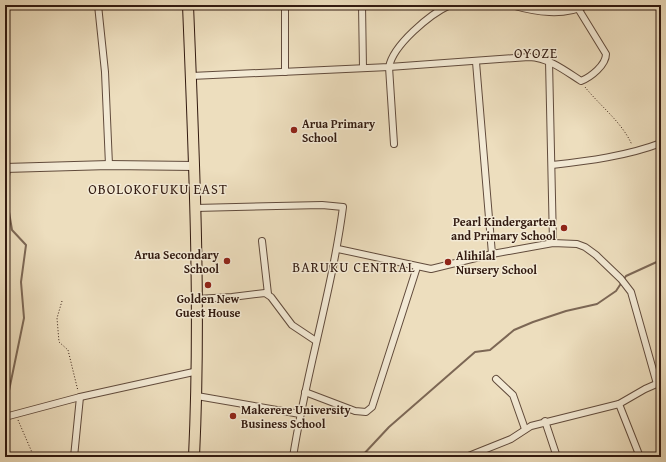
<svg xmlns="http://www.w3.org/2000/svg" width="666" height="462" font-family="'Gentium Book Plus',serif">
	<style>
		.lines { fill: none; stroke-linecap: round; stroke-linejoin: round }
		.stream { stroke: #7c6755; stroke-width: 2 }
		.minor-casing { stroke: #614b3c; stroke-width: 8 }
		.tertiary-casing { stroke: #614b3c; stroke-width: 10 }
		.primary-casing { stroke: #321a10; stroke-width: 12 }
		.path { stroke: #321a10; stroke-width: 1; stroke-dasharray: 1 2; stroke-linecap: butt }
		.minor { stroke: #f3ead5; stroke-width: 6 }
		.tertiary { stroke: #f3ead5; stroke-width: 8 }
		.primary { stroke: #eddebe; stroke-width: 10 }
		.poi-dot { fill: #8f2418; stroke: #f3ead5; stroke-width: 1.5 }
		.labels { text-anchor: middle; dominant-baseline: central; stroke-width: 3; stroke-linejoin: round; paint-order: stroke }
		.poi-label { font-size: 12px; font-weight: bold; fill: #321a10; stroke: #f3ead5; text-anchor: start }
		.quarter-label { font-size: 14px; letter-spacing: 1px; fill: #321a10; stroke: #f3ead5 }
	</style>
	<rect width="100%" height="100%" fill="#eddebe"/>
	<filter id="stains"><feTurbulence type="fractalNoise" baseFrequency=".005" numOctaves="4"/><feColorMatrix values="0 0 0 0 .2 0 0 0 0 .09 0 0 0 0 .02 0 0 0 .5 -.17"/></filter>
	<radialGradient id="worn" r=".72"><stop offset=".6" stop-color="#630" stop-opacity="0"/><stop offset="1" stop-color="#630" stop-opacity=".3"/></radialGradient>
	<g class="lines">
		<g class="stream">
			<polyline points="5,33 5,80"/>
			<polyline points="5,84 8,112 6,120 9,166"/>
			<polyline points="5,410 24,318 21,282 26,245 12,230 6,194 10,170"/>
			<polyline points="361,457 389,427 475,352 490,350 514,330 533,322 566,311 597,304 616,291 626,276 661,260"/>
		</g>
		<defs>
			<g id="minor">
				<polyline points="98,5 105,72 109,165"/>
				<polyline points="285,5 285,72"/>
				<polyline points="362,5 363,68"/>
				<polyline points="432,5 439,10"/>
				<path d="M511 5C536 12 563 17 587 5"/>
				<polyline points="549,61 553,243"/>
				<polyline points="476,62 492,254"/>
				<path d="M191 76 389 67 529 57C549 58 564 70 581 81 591 77 606 65 606 54L579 10"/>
				<path d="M394 144 389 67C393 45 430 14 450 5"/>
				<path d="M552 165C588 161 627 156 661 143"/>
				<path d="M195 208 322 205 343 207C332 291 306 373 293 457"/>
				<polyline points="262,241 268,294"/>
				<polyline points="338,249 431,269 492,254 553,243 577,244 585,247 596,255 621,279 631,292 657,384"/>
				<polyline points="196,299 232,297 265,293 271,297 292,325 316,341"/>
				<polyline points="496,379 513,395 525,429"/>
				<polyline points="305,392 355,411 366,412 372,407 417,267"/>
				<polyline points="197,396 300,414"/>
				<polyline points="619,404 640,457"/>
				<polyline points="5,417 80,397 198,371"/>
				<polyline points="545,421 557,457"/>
				<polyline points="74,457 80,397"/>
				<polyline points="466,457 511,439 531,426 619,404 645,389 661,382"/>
			</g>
			<polyline id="tertiary" points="5,168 109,165 194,166"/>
			<path id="primary" d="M188 5C194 156 201 306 194 457"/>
		</defs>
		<use href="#minor" class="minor-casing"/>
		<use href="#tertiary" class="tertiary-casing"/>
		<use href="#primary" class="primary-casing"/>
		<g class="path">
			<path d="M585 87C600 106 622 122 632 145"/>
			<polyline points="62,301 57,318 59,342 68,350 78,391"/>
			<polyline points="18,420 34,457"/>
		</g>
		<use href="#minor" class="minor"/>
		<use href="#tertiary" class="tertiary"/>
		<use href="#primary" class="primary"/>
	</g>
	<g class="poi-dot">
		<circle cx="294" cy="130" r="4"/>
		<circle cx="564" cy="228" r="4"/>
		<circle cx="227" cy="261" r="4"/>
		<circle cx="448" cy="262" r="4"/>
		<circle cx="208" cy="285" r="4"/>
		<circle cx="233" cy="416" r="4"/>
	</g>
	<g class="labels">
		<g class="poi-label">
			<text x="302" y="123">Arua Primary<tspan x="302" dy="14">School</tspan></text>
			<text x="556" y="221" text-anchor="end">Pearl Kindergarten<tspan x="556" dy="14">and Primary School</tspan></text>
			<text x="219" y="254" text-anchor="end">Arua Secondary<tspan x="219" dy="14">School</tspan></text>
			<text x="456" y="255">Alihilal<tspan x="456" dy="14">Nursery School</tspan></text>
			<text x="208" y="298" text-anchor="middle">Golden New<tspan x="208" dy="14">Guest House</tspan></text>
			<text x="241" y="409">Makerere University<tspan x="241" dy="14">Business School</tspan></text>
		</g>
		<g class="quarter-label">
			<text x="536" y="53">OYOZE</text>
			<text x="158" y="189">OBOLOKOFUKU EAST</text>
			<text x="354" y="267">BARUKU CENTRAL</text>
		</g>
	</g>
	<rect width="666" height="462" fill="none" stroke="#eddebe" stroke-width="20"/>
	<rect x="6" y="6" width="654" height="450" fill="none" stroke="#321a10" stroke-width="2"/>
	<rect x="10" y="10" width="646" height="442" fill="none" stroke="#321a10"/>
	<rect width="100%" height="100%" filter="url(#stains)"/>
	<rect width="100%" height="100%" fill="url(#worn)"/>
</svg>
